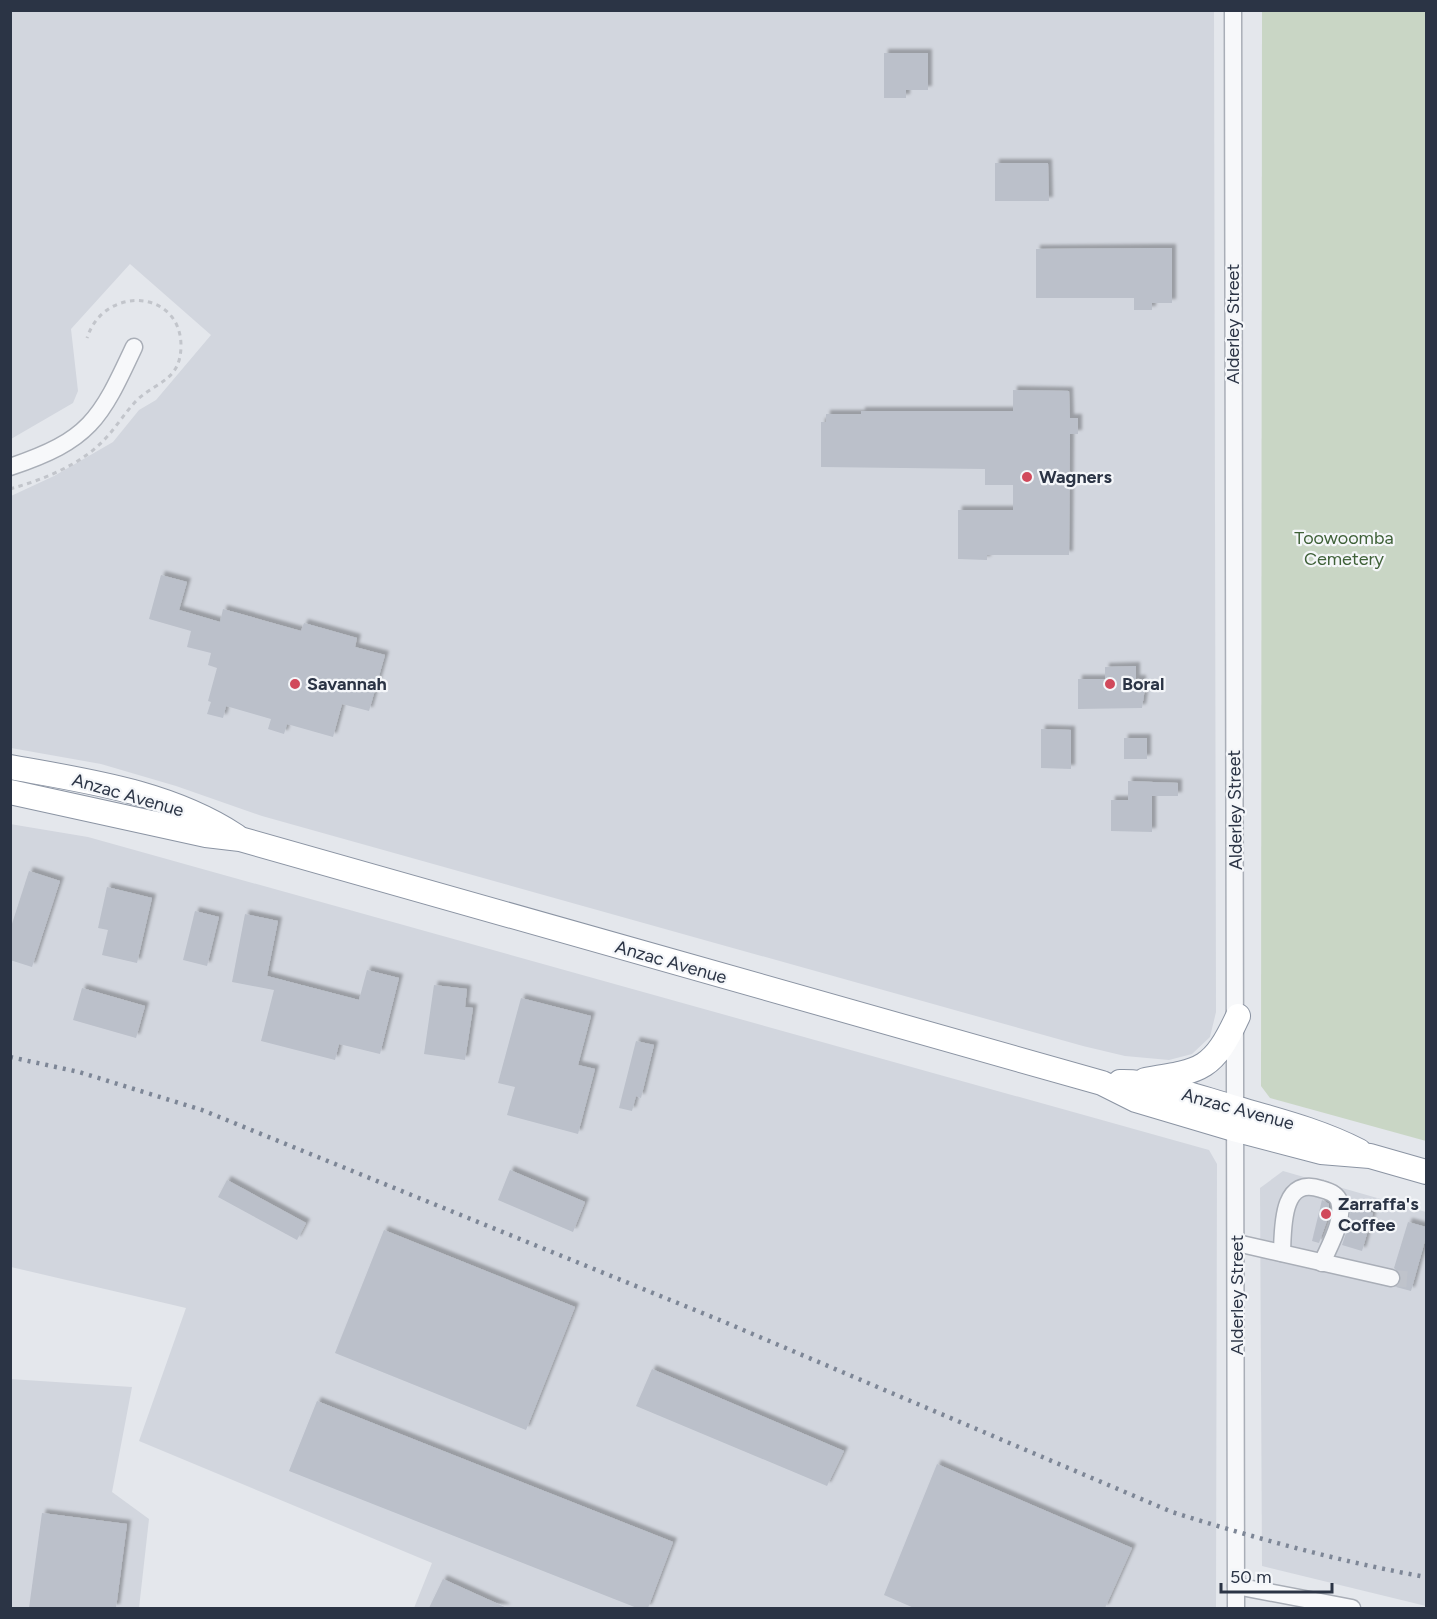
<svg xmlns="http://www.w3.org/2000/svg" width="1437" height="1619" font-family="Figtree,sans-serif">
	<style>
		.built { fill: #d2d6de }
		.green { fill: #c9d6c5 }
		.building { fill: #bbc0ca; filter: url(#shadow) }
		.lines { fill: none; stroke-linecap: round; stroke-linejoin: round }
		.minor-tunnel { stroke: #bfc3cb; stroke-width: 16; stroke-dasharray: 16 8; stroke-linecap: butt }
		.minor-casing { stroke: #a9aeb7; stroke-width: 19 }
		.highway-casing { stroke: #8b94a3; stroke-width: 26 }
		.path { stroke: #c2c5cb; stroke-width: 3; stroke-dasharray: 4.5 4.5; stroke-linecap: butt }
		.minor { stroke: #f7f8fa; stroke-width: 16 }
		.highway { stroke: #fff; stroke-width: 24 }
		.rail { stroke: #7d8696; stroke-width: 4.5; stroke-dasharray: 3 6; stroke-linecap: butt }
		.poi-dot { fill: #d1495b; stroke: #f4f6f9; stroke-width: 2 }
		.labels { text-anchor: middle; dominant-baseline: central; stroke-width: 4.5; stroke-linejoin: round; paint-order: stroke }
		.street-label { font-size: 18px; fill: #2b3445; stroke: #f4f6f9 }
		.poi-label { font-size: 18px; font-weight: bold; fill: #2b3445; stroke: #f4f6f9; text-anchor: start }
		.park-label { font-size: 18px; fill: #3f6138; stroke: #f4f6f9 }
	</style>
	<defs>
		<filter id="shadow"><feDropShadow dx="4" dy="-4" stdDeviation="1.5" flood-color="#0004"/></filter>
	</defs>
	<rect width="100%" height="100%" fill="#e4e7ec"/>
	<g class="built">
		<polygon points="11,11 1214,11 1216,1012 1210,1037 1192,1054 1169,1060 1125,1056 1083,1046 262,816 176,786 101,764 11,748 11,496 54,476 113,442 139,410 156,400 211,335 130,264 71,329 78,391 73,403 11,439"/>
		<polygon points="10,824 88,837 1209,1150 1217,1164 1216,1608 414,1608 432,1563 139,1441 186,1308 11,1267"/>
		<polygon points="1283,1171 1426,1212 1426,1606 1262,1566 1260,1188"/>
		<polygon points="10,1379 132,1387 112,1492 149,1519 139,1608 11,1608"/>
	</g>
	<polygon class="green" points="1262,11 1426,11 1426,1141 1270,1098 1261,1086"/>
	<g class="building">
		<polygon points="884,53 928,53 928,90 906,90 906,98 884,98"/>
		<polygon points="995,163 1048,163 1049,201 995,201"/>
		<polygon points="1157,248 1172,248 1172,303 1152,303 1152,310 1134,310 1134,298 1036,298 1036,249"/>
		<polygon points="1013,390 1069,391 1070,418 1078,418 1078,434 1070,434 1069,555 987,555 987,560 958,559 958,510 1013,510 1013,485 985,485 985,469 821,467 821,422 826,422 826,414 861,414 861,411 1013,411"/>
		<polygon points="161,575 187,582 179,610 220,622 223,609 301,631 304,623 357,638 355,647 385,655 369,711 342,704 333,737 287,724 284,734 268,729 271,719 226,706 223,718 207,714 211,702 208,701 217,668 208,665 211,653 187,647 191,631 149,619"/>
		<polygon points="1136,666 1136,679 1142,679 1142,688 1145,688 1142,708 1078,709 1078,679 1105,679 1105,667"/>
		<polygon points="1041,729 1071,730 1071,769 1041,768"/>
		<rect x="1124" y="738" width="23" height="21"/>
		<polygon points="1128,781 1178,783 1178,796 1152,796 1152,832 1111,831 1111,800 1128,800"/>
		<polygon points="29,871 60,881 32,967 10,960 10,930"/>
		<polygon points="107,887 152,898 137,963 102,955 108,930 98,928"/>
		<polygon points="195,911 219,917 207,966 183,960"/>
		<polygon points="245,914 278,921 267,976 359,1000 367,970 399,978 380,1054 339,1044 335,1060 261,1041 274,990 232,982"/>
		<polygon points="434,985 467,989 465,1007 473,1008 465,1060 424,1054"/>
		<polygon points="82,988 145,1006 136,1038 73,1020"/>
		<polygon points="521,998 591,1016 578,1065 595,1069 578,1134 507,1115 515,1087 498,1083"/>
		<polygon points="636,1041 654,1045 641,1098 636,1096 632,1111 619,1108"/>
		<polygon points="510,1170 585,1202 573,1232 498,1200"/>
		<polygon points="227,1180 306,1223 297,1240 218,1197"/>
		<polygon points="1322,1200 1329,1204 1329,1215 1319,1243 1312,1241"/>
		<polygon points="1351,1208 1373,1213 1362,1251 1342,1245 1348,1227"/>
		<polygon points="1408,1222 1426,1227 1426,1237 1411,1291 1396,1287 1401,1281 1401,1275 1394,1268"/>
		<polygon points="384,1230 575,1307 526,1430 335,1353"/>
		<polygon points="652,1369 844,1451 827,1486 636,1406"/>
		<polygon points="317,1401 673,1542 648,1608 637,1608 289,1471"/>
		<polygon points="937,1464 1132,1548 1105,1608 914,1608 884,1595"/>
		<polygon points="42,1513 127,1524 116,1608 29,1608"/>
		<polygon points="443,1579 507,1608 429,1608"/>
	</g>
	<g class="lines">
		<polyline class="minor-tunnel" points="1391,1278 1415,1280"/>
		<defs>
			<g id="minor">
				<path d="M1233 10C1234 543 1238 1076 1236 1608"/>
				<path d="M10 467C90 440 100 420 134 347"/>
				<polyline points="1237,1243 1391,1278"/>
				<path d="M1282 1253C1283 1228 1281 1175 1321 1189 1329 1191 1337 1194 1339 1201 1345 1220 1329 1246 1322 1263"/>
				<polyline points="1236,1586 1352,1608"/>
			</g>
			<g id="highway">
				<path d="M10 767C87 781 169 792 236 836"/>
				<polyline points="10,792 206,835 240,839 1102,1083 1136,1100 1237,1130 1321,1152 1370,1156 1426,1172"/>
				<path d="M1145 1080C1202 1071 1213 1070 1238 1016"/>
				<path d="M1120 1082C1156 1081 1197 1097 1232 1107 1276 1120 1318 1130 1359 1151"/>
			</g>
		</defs>
		<use href="#minor" class="minor-casing"/>
		<use href="#highway" class="highway-casing"/>
		<path class="path" d="M10 489C42 480 80 465 103 441 116 428 125 412 138 399 158 381 181 380 181 345 180 289 104 285 87 338"/>
		<use href="#minor" class="minor"/>
		<use href="#highway" class="highway"/>
		<path class="rail" d="M10 1057 79 1072 202 1110 722 1321 1172 1512C1255 1538 1341 1562 1426 1577"/>
	</g>
	<g class="poi-dot">
		<circle cx="1027" cy="477" r="6"/>
		<circle cx="295" cy="684" r="6"/>
		<circle cx="1110" cy="684" r="6"/>
		<circle cx="1326" cy="1214" r="6"/>
	</g>
	<g class="labels">
		<g class="street-label">
			<text transform="translate(1233 324) rotate(-90)">Alderley Street</text>
			<text transform="translate(128 795) rotate(16)">Anzac Avenue</text>
			<text transform="translate(1235 810) rotate(-91)">Alderley Street</text>
			<text transform="translate(671 962) rotate(16)">Anzac Avenue</text>
			<text transform="translate(1238 1109) rotate(15)">Anzac Avenue</text>
			<text transform="translate(1237 1295) rotate(-90)">Alderley Street</text>
		</g>
		<g class="poi-label">
			<text x="1039" y="477">Wagners</text>
			<text x="307" y="684">Savannah</text>
			<text x="1122" y="684">Boral</text>
			<text x="1338" y="1204">Zarraffa's<tspan x="1338" dy="21">Coffee</tspan></text>
		</g>
		<g class="park-label">
			<text x="1344" y="538">Toowoomba<tspan x="1344" dy="21">Cemetery</tspan></text>
		</g>
	</g>
	<rect width="1437" height="1619" fill="none" stroke="#2b3445" stroke-width="24"/>
	<path d="M1221 1583v9h111v-9" fill="none" stroke="#2b3445" stroke-width="3"/>
	<text x="1230" y="1583" font-size="18" fill="#2b3445" stroke="#f4f6f9" stroke-width="4.5" paint-order="stroke">50 m</text>
</svg>
